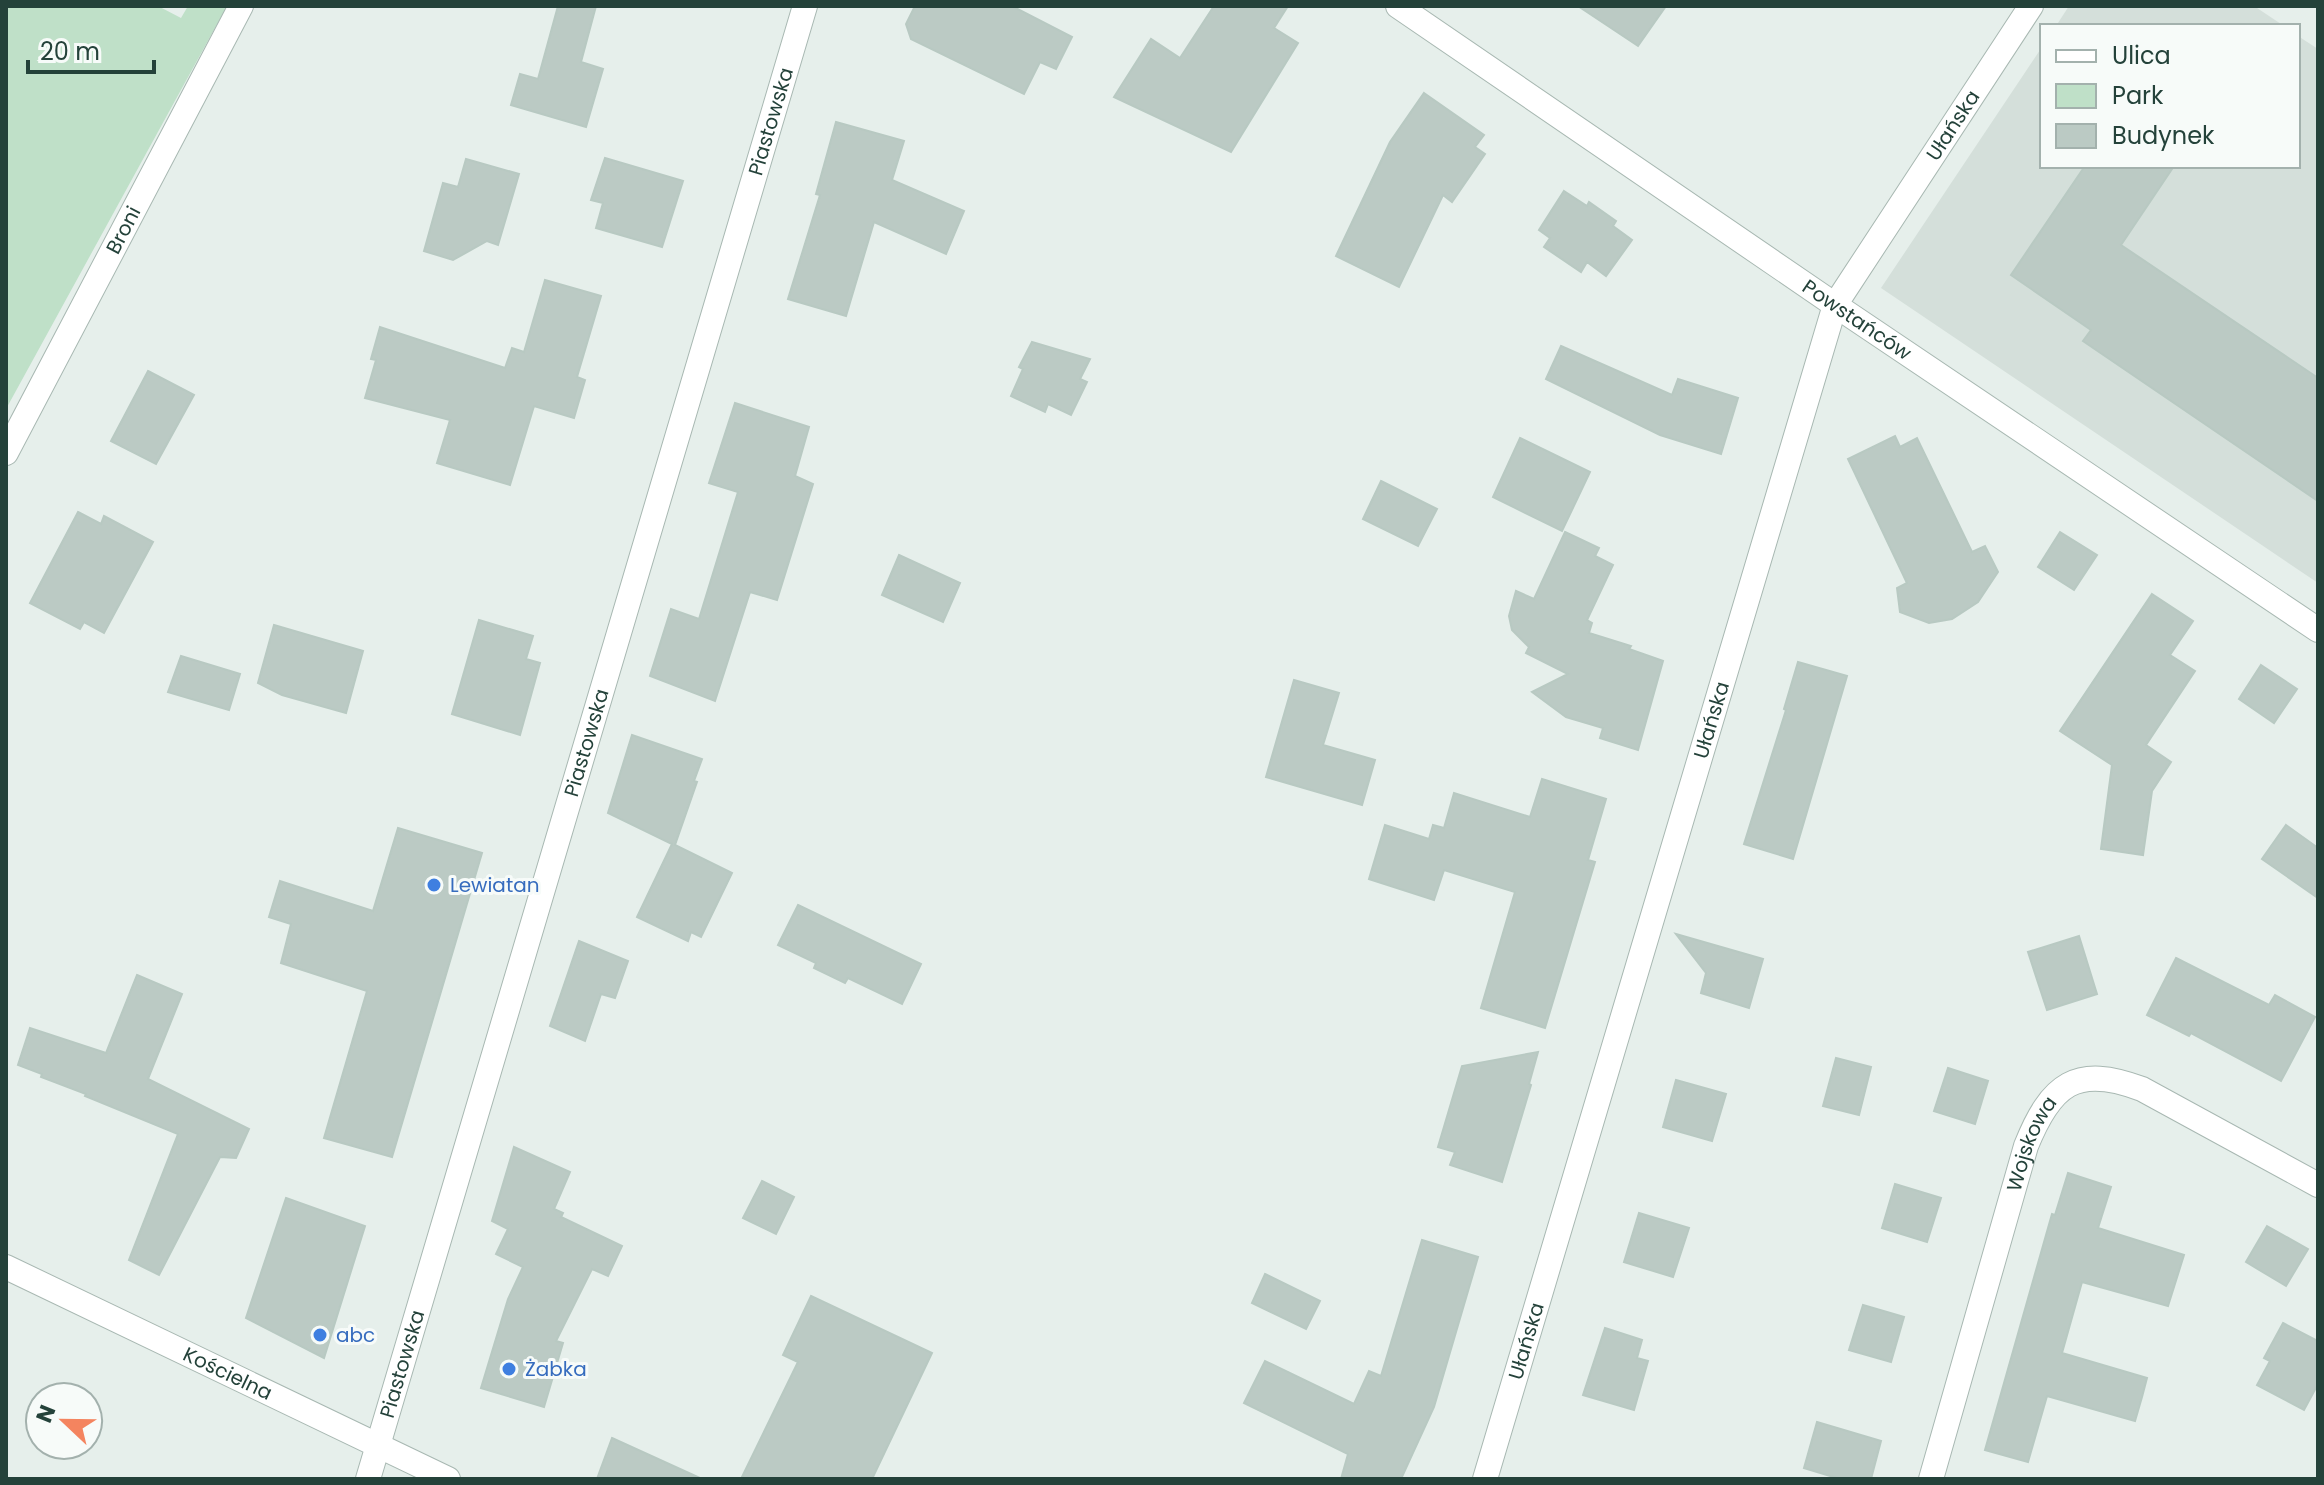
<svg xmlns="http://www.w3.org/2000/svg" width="2324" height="1485" font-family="Poppins,sans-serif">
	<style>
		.built { fill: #d4dfda }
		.green { fill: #bfe0c8 }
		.building { fill: #bbcac4; stroke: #b8c9c2; stroke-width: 2 }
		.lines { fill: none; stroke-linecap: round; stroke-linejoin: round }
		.minor-casing { stroke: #a8b8b2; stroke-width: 26 }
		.tertiary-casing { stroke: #a8b8b2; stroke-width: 26 }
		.minor { stroke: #fff; stroke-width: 24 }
		.tertiary { stroke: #fff; stroke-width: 24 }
		.shop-dot { fill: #3f7fe0; stroke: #f7fbf9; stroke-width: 3 }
		.labels { text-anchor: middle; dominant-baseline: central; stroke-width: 6; stroke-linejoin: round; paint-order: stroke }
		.street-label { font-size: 20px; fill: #24423a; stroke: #f7fbf9 }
		.shop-label { font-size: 20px; fill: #366cbe; stroke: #f7fbf9; text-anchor: start }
	</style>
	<rect width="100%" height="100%" fill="#e6efeb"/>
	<g class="built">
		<polygon points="2069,6 2254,6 2284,26 2056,26"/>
		<polygon points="2298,36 2318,49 2318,583 1881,288 2042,47 2042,166 2298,166"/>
	</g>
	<polygon class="green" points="6,6 158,6 181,18 188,6 227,6 6,409"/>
	<g class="building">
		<polygon points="558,6 596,6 581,62 603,69 586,127 511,105 520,74 538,79"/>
		<polygon points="915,6 1012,6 1072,37 1056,69 1040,62 1024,94 911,39 906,24"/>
		<polygon points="1214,6 1288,6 1274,28 1298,43 1231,152 1114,97 1151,39 1180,58"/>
		<polygon points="1578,6 1666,6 1638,46"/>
		<polygon points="1424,93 1484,135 1475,147 1485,154 1452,202 1443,195 1399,287 1336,256 1390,142"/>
		<polygon points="836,122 904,141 892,180 964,211 946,254 874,222 846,316 788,299 820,195 816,194"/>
		<polygon points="605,158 683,181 662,247 596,228 603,203 591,200"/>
		<polygon points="466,159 519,174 498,245 487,241 453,260 424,251 443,183 458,187"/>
		<polygon points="2085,166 2174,166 2121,245 2318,378 2318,501 2083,341 2091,330 2011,275"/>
		<polygon points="1564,191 1587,206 1589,202 1616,221 1613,226 1632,240 1606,276 1587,262 1581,272 1544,247 1550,238 1539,230"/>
		<polygon points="545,280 601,296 577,377 585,380 574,418 534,406 510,485 437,463 450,420 365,398 376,360 371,359 380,327 505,368 512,348 524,352"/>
		<polygon points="1032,342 1090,359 1080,379 1087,382 1071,415 1048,404 1045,412 1011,396 1023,369 1019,367"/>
		<polygon points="1561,346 1672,395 1678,379 1738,398 1721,454 1660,435 1546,379"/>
		<polygon points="148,371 194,395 156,464 111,441"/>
		<polygon points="735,403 809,427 795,476 813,484 777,600 750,592 715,701 650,676 671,609 699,619 738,492 709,483"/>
		<polygon points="1895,436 1900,447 1917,438 1972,552 1985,546 1998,572 1978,602 1952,619 1929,623 1900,612 1897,588 1907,583 1848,459"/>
		<polygon points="1520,438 1590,472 1562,531 1493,497"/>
		<polygon points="1381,481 1437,509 1418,546 1363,519"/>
		<polygon points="78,512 101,524 104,516 153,542 104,633 84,622 80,629 30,603"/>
		<polygon points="1565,532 1599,548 1595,556 1613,565 1587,620 1592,623 1589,633 1631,646 1629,649 1663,661 1638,750 1600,738 1603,728 1566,717 1532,692 1568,674 1526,653 1529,647 1512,630 1509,616 1516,591 1534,599"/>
		<polygon points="2060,532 2097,555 2074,590 2038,567"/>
		<polygon points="899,555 960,583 943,622 882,595"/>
		<polygon points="2152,594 2193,621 2170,655 2195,671 2146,745 2171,762 2152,791 2143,855 2101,849 2112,765 2060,731"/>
		<polygon points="479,620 533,636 526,659 540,663 520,735 452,714"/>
		<polygon points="274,625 363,651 346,713 282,695 258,683"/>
		<polygon points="181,656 240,674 229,710 168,692"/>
		<polygon points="1798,662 1847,676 1793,859 1744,844 1786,710 1784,709"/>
		<polygon points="2261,665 2297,689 2274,723 2239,699"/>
		<polygon points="1294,680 1339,693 1323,745 1375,760 1362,805 1266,777"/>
		<polygon points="632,735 702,759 694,781 697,782 675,845 732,873 701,937 691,932 688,941 637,917 672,844 608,813"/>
		<polygon points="1542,779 1606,799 1588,860 1595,862 1545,1028 1481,1008 1515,892 1444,870 1434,900 1369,879 1385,825 1429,839 1433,825 1444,828 1454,793 1530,817"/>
		<polygon points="2286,825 2318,848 2318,898 2262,859"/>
		<polygon points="398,828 482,853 392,1157 324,1138 367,991 281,963 291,924 269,917 280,881 373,911"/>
		<polygon points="798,905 921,964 902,1004 848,978 845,983 814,968 816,963 778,945"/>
		<polygon points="1676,934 1763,959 1749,1008 1701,993 1706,973"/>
		<polygon points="2079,936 2097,994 2047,1010 2028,952"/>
		<polygon points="579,941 628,961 615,998 601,994 585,1041 550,1026"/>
		<polygon points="2176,958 2269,1005 2275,995 2315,1017 2281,1081 2191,1033 2189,1036 2147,1015"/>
		<polygon points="137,975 182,994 148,1079 249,1129 236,1158 220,1157 159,1275 129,1260 178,1134 85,1096 86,1094 41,1077 42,1074 18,1065 30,1028 106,1053"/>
		<polygon points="1538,1052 1529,1084 1531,1085 1502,1182 1450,1165 1455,1152 1438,1147 1462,1066"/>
		<polygon points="1836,1058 1871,1067 1859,1115 1823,1106"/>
		<polygon points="1948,1068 1988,1081 1975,1124 1934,1111"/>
		<polygon points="1676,1080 1726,1094 1712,1141 1663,1127"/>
		<polygon points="514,1147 570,1172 554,1209 563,1213 561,1217 622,1246 608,1276 592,1269 556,1341 563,1343 544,1407 481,1388 508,1299 523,1267 496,1254 508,1229 492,1221"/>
		<polygon points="2068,1173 2111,1187 2098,1228 2184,1255 2168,1306 2082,1282 2062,1353 2147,1378 2142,1397 2135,1421 2047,1396 2028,1462 1985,1450 2052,1214 2055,1215"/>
		<polygon points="762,1181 794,1197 776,1234 743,1218"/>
		<polygon points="1895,1184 1941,1198 1927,1242 1882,1228"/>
		<polygon points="286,1198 365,1226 324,1358 246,1318"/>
		<polygon points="1639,1213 1689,1228 1673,1277 1624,1262"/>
		<polygon points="2267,1226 2308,1249 2286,1286 2246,1262"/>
		<polygon points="1422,1240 1478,1257 1434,1407 1401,1479 1341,1479 1348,1454 1244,1403 1265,1361 1354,1404 1369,1371 1381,1376"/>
		<polygon points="1265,1274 1320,1301 1306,1329 1252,1303"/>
		<polygon points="811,1296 932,1353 872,1479 741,1479 798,1362 783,1355"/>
		<polygon points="1863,1305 1904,1317 1891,1362 1849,1350"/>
		<polygon points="2283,1323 2318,1341 2318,1384 2304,1410 2257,1385 2270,1361 2264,1358"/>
		<polygon points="1605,1328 1642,1340 1637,1358 1648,1361 1634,1410 1583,1395"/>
		<polygon points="1817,1422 1881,1441 1871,1479 1840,1479 1804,1468"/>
		<polygon points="612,1438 702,1479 597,1479"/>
	</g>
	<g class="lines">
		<defs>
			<g id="minor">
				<path id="s1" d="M1398 6 1835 305 2318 630"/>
				<path id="s2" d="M6 453 241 6"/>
				<path id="s3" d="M6 1267 448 1479"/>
				<path id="s4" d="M1485 1479 1835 305 2031 6"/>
				<path id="s5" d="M1931 1479 2026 1146C2051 1084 2076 1064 2142 1089L2318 1185"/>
			</g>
			<g id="tertiary">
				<path id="s6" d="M368 1479 805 6"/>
			</g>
		</defs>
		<use href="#minor" class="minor-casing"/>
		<use href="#tertiary" class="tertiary-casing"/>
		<use href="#minor" class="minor"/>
		<use href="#tertiary" class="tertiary"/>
	</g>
	<g class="shop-dot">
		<circle cx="434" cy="885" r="8"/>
		<circle cx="320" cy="1335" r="8"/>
		<circle cx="509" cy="1369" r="8"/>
	</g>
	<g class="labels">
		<g class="street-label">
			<text stroke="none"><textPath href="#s6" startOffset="1416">Piastowska</textPath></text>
			<text stroke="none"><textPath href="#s4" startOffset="1440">Ułańska</textPath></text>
			<text stroke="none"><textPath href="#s2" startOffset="252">Broni</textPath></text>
			<text stroke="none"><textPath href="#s1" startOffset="556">Powstańców</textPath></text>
			<text stroke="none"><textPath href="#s4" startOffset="792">Ułańska</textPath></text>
			<text stroke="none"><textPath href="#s6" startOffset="768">Piastowska</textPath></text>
			<text stroke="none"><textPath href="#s5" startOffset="350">Wojskowa</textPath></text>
			<text stroke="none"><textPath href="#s4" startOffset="144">Ułańska</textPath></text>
			<text stroke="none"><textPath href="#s6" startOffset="120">Piastowska</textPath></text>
			<text stroke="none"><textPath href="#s3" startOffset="246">Kościelna</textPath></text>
		</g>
		<g class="shop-label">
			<text x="450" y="885">Lewiatan</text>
			<text x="336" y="1335">abc</text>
			<text x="525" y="1369">Żabka</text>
		</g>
	</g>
	<rect width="2324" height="1485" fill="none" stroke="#24423a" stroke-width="16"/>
	<rect x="2040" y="24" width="260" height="144" fill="#f7fbf9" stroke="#a3b1ad" stroke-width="2"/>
	<rect x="2056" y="50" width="40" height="12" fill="#ffffff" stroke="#a3b1ad" stroke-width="2"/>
	<text x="2112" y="64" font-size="24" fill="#24423a">Ulica</text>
	<rect x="2056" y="84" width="40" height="24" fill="#bfe0c8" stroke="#a3b1ad" stroke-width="2"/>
	<text x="2112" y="104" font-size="24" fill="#24423a">Park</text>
	<rect x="2056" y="124" width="40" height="24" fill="#bbcac4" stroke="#a3b1ad" stroke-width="2"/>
	<text x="2112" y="144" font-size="24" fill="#24423a">Budynek</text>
	<g transform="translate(64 1421) rotate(292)"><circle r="38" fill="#f7fbf9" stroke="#a3b1ad" stroke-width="2"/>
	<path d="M0-6L14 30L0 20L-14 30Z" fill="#f4845f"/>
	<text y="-12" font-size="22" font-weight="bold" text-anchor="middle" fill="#24423a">N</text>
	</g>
	<path d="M28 60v12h126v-12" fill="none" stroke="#24423a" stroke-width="4"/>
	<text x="40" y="60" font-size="24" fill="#24423a" stroke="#f7fbf9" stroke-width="6" paint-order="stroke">20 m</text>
</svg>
